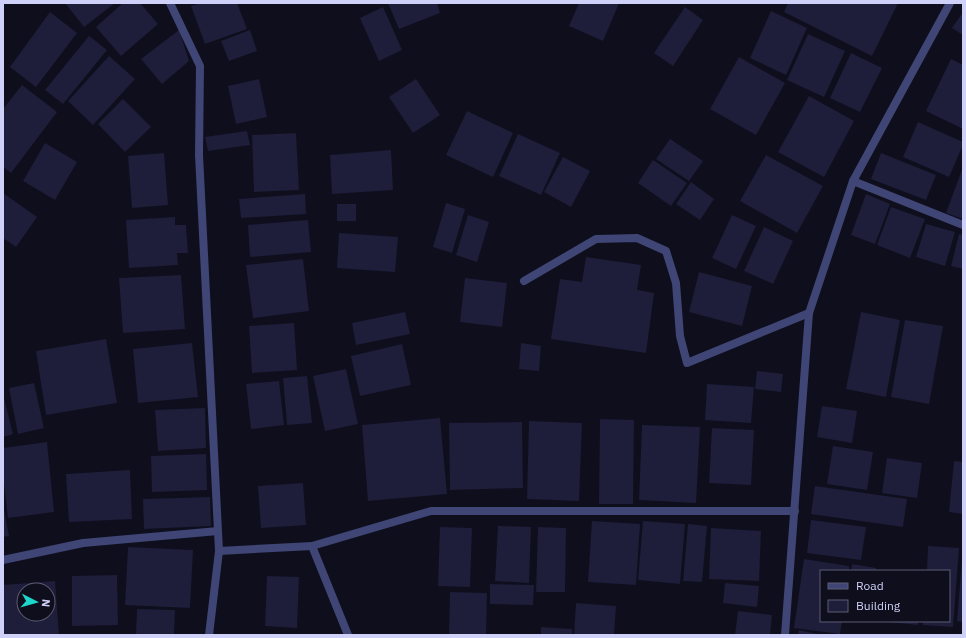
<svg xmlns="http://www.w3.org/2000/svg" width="966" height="638" font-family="'IBM Plex Sans',sans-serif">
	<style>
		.building { fill: #1e1d3a; fill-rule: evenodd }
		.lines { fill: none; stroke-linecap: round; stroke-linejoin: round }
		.minor { stroke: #3f4574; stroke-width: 8 }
	</style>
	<rect width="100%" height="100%" fill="#0e0e1c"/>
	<g class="building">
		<polygon points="65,3 115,3 84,27"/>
		<polygon points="123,3 140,3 158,24 121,56 96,27"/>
		<polygon points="201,3 237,3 247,29 205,44 191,6"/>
		<polygon points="388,3 437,3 440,13 399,29"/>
		<polygon points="579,3 619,3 603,41 569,26"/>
		<polygon points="788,3 898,3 872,56 784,12"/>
		<polygon points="383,7 402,50 379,61 360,18"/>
		<polygon points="685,7 703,20 673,66 654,53"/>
		<polygon points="771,11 807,28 786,75 750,58"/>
		<polygon points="50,12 77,33 36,87 10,67"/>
		<polygon points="963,12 963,35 952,28"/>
		<polygon points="179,30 189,61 162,84 141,59"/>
		<polygon points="250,30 257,51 229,61 221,41"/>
		<polygon points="808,34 845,51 824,97 787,80"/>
		<polygon points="89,36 107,50 63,104 45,90"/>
		<polygon points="851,53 882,68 860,112 830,98"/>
		<polygon points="109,56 135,79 93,125 68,101"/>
		<polygon points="739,57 785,83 756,135 710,109"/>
		<polygon points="951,59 963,65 963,129 926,111"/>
		<polygon points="259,79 267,117 236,124 228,86"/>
		<polygon points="416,79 440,115 413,133 389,97"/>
		<polygon points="22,85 57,112 11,173 3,167 3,109"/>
		<polygon points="809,96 854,121 824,177 778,152"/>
		<polygon points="123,99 151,127 125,152 98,124"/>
		<polygon points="467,111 513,133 493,177 446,155"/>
		<polygon points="918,122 963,142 963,145 949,177 903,157"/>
		<polygon points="247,131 250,145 208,151 205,137"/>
		<polygon points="296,133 299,190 254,192 252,135"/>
		<polygon points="518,134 560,153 541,195 499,176"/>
		<polygon points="670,139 703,161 689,181 656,159"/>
		<polygon points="45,143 77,162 55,200 23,181"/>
		<polygon points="391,150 393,190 332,194 330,155"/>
		<polygon points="164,153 168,205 132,208 128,156"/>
		<polygon points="881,153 936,175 926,200 871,179"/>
		<polygon points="766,155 823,186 797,233 740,201"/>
		<polygon points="563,157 590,171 571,207 544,192"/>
		<polygon points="653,160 687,183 671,206 638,183"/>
		<polygon points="963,167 963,219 946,213"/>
		<polygon points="691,182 714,199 700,220 676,204"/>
		<polygon points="3,193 37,217 16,247 3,238"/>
		<polygon points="305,194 306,214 241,218 239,199"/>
		<polygon points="866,194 890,204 875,244 851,235"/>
		<polygon points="446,203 465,209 452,253 433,247"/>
		<rect x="337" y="204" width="19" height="17"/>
		<polygon points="891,207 925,219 910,258 877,245"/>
		<polygon points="468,215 489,222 477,262 456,255"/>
		<polygon points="732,215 756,226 736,269 712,258"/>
		<polygon points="175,217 175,225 186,225 188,253 177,253 178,265 129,268 126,220"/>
		<polygon points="308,220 311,252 250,257 248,225"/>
		<polygon points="926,224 955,232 945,266 916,257"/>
		<polygon points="764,227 793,241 773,284 744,271"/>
		<polygon points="339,233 398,237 395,272 337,268"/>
		<polygon points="959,234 963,235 963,269 951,266"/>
		<polygon points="586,257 641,265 637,290 654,293 646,353 551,339 560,279 582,282"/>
		<polygon points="303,259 309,311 253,318 246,265"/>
		<polygon points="699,272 752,286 742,326 689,312"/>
		<polygon points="181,275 185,329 123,333 119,278"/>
		<polygon points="465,278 507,283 502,327 460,322"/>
		<polygon points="405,312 410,334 356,345 352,323"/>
		<polygon points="861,312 900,320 886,397 846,389"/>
		<polygon points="905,320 943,326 929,404 891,397"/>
		<polygon points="294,323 297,370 252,373 249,326"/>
		<polygon points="106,339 117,403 46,415 36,351"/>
		<polygon points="192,343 198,397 138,403 133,349"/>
		<polygon points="521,343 541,346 539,371 519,369"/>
		<polygon points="402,344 411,385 360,396 351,356"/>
		<polygon points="346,369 358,424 325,431 313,376"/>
		<polygon points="757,371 783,374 781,392 755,389"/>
		<polygon points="307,376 312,423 287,425 283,378"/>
		<polygon points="279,381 284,425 251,429 246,384"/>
		<polygon points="34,383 44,428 18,434 9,388"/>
		<polygon points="707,384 754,387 751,423 705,420"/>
		<polygon points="3,394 13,434 3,437"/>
		<polygon points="822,406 857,411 852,443 817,437"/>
		<polygon points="205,408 206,448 158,451 155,410"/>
		<polygon points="440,418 447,494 368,501 362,425"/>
		<polygon points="600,419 634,420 633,504 599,504"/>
		<polygon points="529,421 582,423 579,501 527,499"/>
		<polygon points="522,422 523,488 450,490 449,423"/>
		<polygon points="642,425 700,427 696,503 639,500"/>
		<polygon points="712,428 754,430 751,485 709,483"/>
		<polygon points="47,442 54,512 8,518 3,475 3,448"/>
		<polygon points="833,446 873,452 867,490 827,484"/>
		<polygon points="206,454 207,490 152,492 151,456"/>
		<polygon points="887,458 922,463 917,498 882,493"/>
		<polygon points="954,461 963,462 963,514 949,512"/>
		<polygon points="130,470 132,519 69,522 66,474"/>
		<polygon points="303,483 306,525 261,528 258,486"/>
		<polygon points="815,486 907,499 903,527 811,514"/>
		<polygon points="210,497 211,526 144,529 143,499"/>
		<polygon points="3,504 9,536 3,537"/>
		<polygon points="811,520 866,527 861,560 807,553"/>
		<polygon points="592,521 640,524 636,585 588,582"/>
		<polygon points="643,521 685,524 680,584 638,580"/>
		<polygon points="688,524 707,526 702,582 683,581"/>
		<polygon points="498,526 531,527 529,583 495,581"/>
		<polygon points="440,527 472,528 470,587 438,586"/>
		<polygon points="538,527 566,528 565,592 536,592"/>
		<polygon points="711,528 761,531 759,581 709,579"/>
		<polygon points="928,546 959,548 953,627 923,625 923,621 949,621 949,571 927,571"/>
		<polygon points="128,547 193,550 190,608 125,605"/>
		<polygon points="804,559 849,566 849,571 821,571 821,621 842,621 840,634 794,628"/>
		<polygon points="962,559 963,559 963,622 957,621"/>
		<polygon points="852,564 876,568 876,571 851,571"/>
		<polygon points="117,575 118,625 72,626 72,576"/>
		<polygon points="267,576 299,577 297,628 265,626"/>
		<path d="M55 581 59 635H3V585ZM24 590H48V614H24Z"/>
		<polygon points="725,583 759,586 757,607 723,603"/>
		<polygon points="490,584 534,585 533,605 490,604"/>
		<polygon points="450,592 487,593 486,635 449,635"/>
		<polygon points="576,603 616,606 614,635 574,635"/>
		<polygon points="137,609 175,610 174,635 136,635"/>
		<polygon points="738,611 772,615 770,635 735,635"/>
		<polygon points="888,621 918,621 918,625 888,622"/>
		<polygon points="541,627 572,629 572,635 541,635"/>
		<polygon points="799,630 817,634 817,635 798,635"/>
	</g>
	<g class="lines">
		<g class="minor">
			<polyline points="170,3 200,66 199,155 219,551 209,635"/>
			<polyline points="853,181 963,225"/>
			<polyline points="524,281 596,239 637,238 666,251 676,283 680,336 687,363 809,313"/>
			<polyline points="312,546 431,511 795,511"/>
			<polyline points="219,551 312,546 348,635"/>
			<polyline points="3,560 83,543 218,531"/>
			<polyline points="785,635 809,313 853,181 950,3"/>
		</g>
	</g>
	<rect width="966" height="638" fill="none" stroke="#cfd1f8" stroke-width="8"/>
	<rect x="820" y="570" width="130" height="52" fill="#0e0e1c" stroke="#5b5c74"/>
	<rect x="828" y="583" width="20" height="6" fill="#3f4574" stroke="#5b5c74"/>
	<text x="856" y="590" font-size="12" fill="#cfd1f8">Road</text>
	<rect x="828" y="600" width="20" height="12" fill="#1e1d3a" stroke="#5b5c74"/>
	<text x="856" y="610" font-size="12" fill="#cfd1f8">Building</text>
	<g transform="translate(36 602) rotate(96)"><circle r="19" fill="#0e0e1c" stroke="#5b5c74"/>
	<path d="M0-3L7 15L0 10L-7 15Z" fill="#1ed6cb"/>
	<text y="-6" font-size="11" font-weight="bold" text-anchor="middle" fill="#cfd1f8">N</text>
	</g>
</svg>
